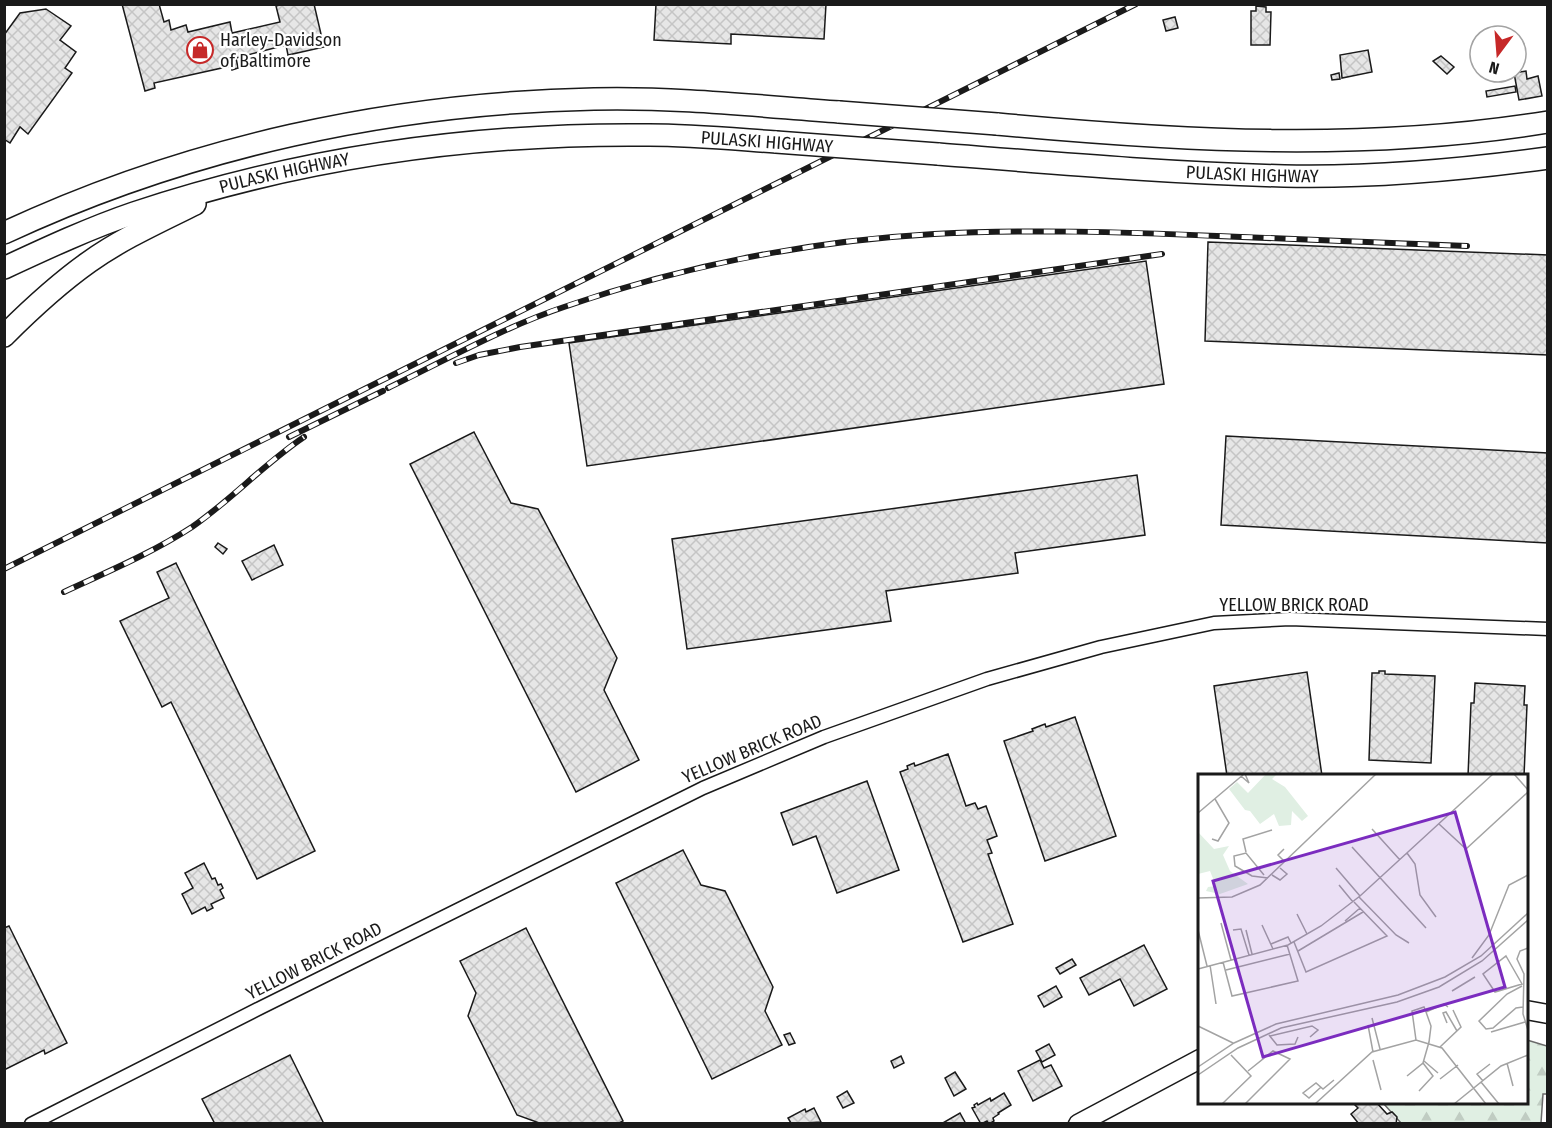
<svg xmlns="http://www.w3.org/2000/svg" width="1552" height="1128" font-family="'Fira Sans Condensed',sans-serif">
	<style>
		.forest { fill: url(#forest-firs); stroke: #6a6a6a; stroke-width: 1.5 }
		.building { fill: url(#building-cross-hatch); stroke: #1a1a1a; stroke-width: 1.5 }
		.lines { fill: none; stroke-linecap: round; stroke-linejoin: round }
		.minor-casing { stroke: #1a1a1a; stroke-width: 15 }
		.secondary-casing { stroke: #1a1a1a; stroke-width: 21 }
		.trunk-casing { stroke: #1a1a1a; stroke-width: 24 }
		.minor { stroke: #fff; stroke-width: 12 }
		.secondary { stroke: #fff; stroke-width: 18 }
		.trunk { stroke: #fff; stroke-width: 21 }
		.rail-casing { stroke: #1a1a1a; stroke-width: 6 }
		.rail { stroke: #fff; stroke-width: 4; stroke-dasharray: 11; stroke-linecap: butt }
		.trunk-bridge-casing { stroke: #1a1a1a; stroke-width: 24; stroke-linecap: butt }
		.trunk-bridge { stroke: #fff; stroke-width: 21 }
		.labels { text-anchor: middle; dominant-baseline: central; stroke-width: 4.5; stroke-linejoin: round; paint-order: stroke }
		.poi-label { font-size: 18px; fill: #1a1a1a; stroke: #fff; text-anchor: start }
		.street-label { font-size: 18px; fill: #1a1a1a; stroke: #fff }
		.inset-road { fill: none; stroke: #a3a3a3; stroke-width: 1.5 }
		.view { fill: #7b2cbf; fill-opacity: 0.15; stroke: #7b2cbf; stroke-width: 3 }
		.inset-edge { fill: none; stroke: #1a1a1a; stroke-width: 3 }
	</style>
	<defs>
		<pattern id="forest-firs" width="22" height="20" patternUnits="userSpaceOnUse" patternTransform="scale(1.5)"><rect width="22" height="20" fill="#e0efe3"/><path d="M5 1l3.5 6h-7zM16 11l3.5 6h-7z" fill="#c0ccc2"/></pattern>
		<pattern id="building-cross-hatch" width="8" height="8" patternUnits="userSpaceOnUse" patternTransform="scale(1.5)"><rect width="8" height="8" fill="#e6e6e6"/><path d="M0 0l8 8M0 8l8-8" fill="none" stroke="#c5c5c5"/></pattern>
	</defs>
	<rect width="100%" height="100%" fill="#fff"/>
	<polygon class="forest" points="1527,1040 1547,1046 1547,1094 1543,1094 1541,1123 1401,1123 1383,1103 1526,1102"/>
	<g class="building">
		<polygon points="122,4 159,4 164,22 169,20 171,30 186,25 188,32 230,22 232,33 280,22 276,6 283,4 314,4 324,47 288,55 286,45 236,58 238,68 232,70 231,66 154,83 155,88 145,91"/>
		<polygon points="656,4 826,4 824,39 731,34 731,44 654,40"/>
		<polygon points="1256,6 1266,7 1266,12 1271,12 1270,45 1251,45 1251,11 1256,11"/>
		<polygon points="46,9 71,26 60,40 76,52 65,68 72,73 28,134 20,127 10,143 4,139 4,35 20,13"/>
		<polygon points="1175,17 1178,28 1166,31 1163,20"/>
		<polygon points="1368,50 1372,72 1342,78 1340,55"/>
		<polygon points="1441,56 1454,67 1447,74 1433,61"/>
		<polygon points="1526,71 1527,79 1538,76 1542,96 1519,100 1514,73"/>
		<polygon points="1339,73 1340,79 1332,80 1331,75"/>
		<polygon points="1515,86 1516,92 1487,97 1486,91"/>
		<polygon points="1208,242 1548,255 1548,355 1205,341"/>
		<polygon points="1146,261 1164,384 587,466 569,343"/>
		<polygon points="474,432 511,503 538,509 617,658 604,690 639,760 576,792 410,464"/>
		<polygon points="1226,436 1548,453 1548,543 1221,525"/>
		<polygon points="1137,475 1145,535 1015,553 1018,573 886,591 891,621 687,649 672,539"/>
		<polygon points="218,543 227,549 223,554 215,547"/>
		<polygon points="274,545 283,565 252,580 242,561"/>
		<polygon points="176,563 315,851 257,879 171,702 162,707 120,621 169,598 157,572"/>
		<polygon points="1379,671 1385,671 1385,674 1435,676 1431,763 1369,760 1372,673 1379,673"/>
		<polygon points="1307,672 1322,776 1227,776 1214,686"/>
		<polygon points="1475,683 1525,686 1524,705 1527,705 1524,776 1468,776 1471,703 1474,703"/>
		<polygon points="1075,717 1116,836 1045,861 1004,741 1033,731 1032,729 1045,724 1046,727"/>
		<polygon points="948,754 966,806 975,803 978,809 986,806 997,836 987,840 992,853 988,854 1013,924 963,942 900,772 908,769 907,766 914,763 915,766"/>
		<polygon points="867,781 899,870 837,893 816,836 793,845 781,813"/>
		<polygon points="683,850 701,885 725,891 773,987 765,1011 782,1045 712,1079 616,883"/>
		<polygon points="204,863 212,879 215,878 218,885 221,884 223,888 220,890 224,898 211,904 213,908 207,911 205,907 192,914 182,894 193,888 185,873"/>
		<polygon points="9,926 67,1043 45,1054 44,1050 4,1070 4,928"/>
		<polygon points="526,928 623,1121 617,1124 542,1124 517,1115 468,1016 476,993 460,961"/>
		<polygon points="1144,945 1167,989 1134,1006 1120,979 1089,995 1080,978"/>
		<polygon points="1072,959 1076,965 1060,974 1056,968"/>
		<polygon points="1056,986 1062,997 1044,1007 1038,996"/>
		<polygon points="790,1033 795,1043 789,1045 784,1035"/>
		<polygon points="1049,1044 1055,1055 1042,1062 1036,1051"/>
		<polygon points="290,1055 324,1124 215,1124 202,1099"/>
		<polygon points="901,1056 904,1063 894,1068 891,1061"/>
		<polygon points="1040,1060 1044,1068 1051,1065 1062,1086 1033,1101 1018,1071"/>
		<polygon points="955,1072 966,1089 954,1096 945,1078"/>
		<polygon points="847,1091 854,1103 843,1108 837,1097"/>
		<polygon points="1004,1093 1011,1105 998,1113 999,1114 993,1118 994,1121 989,1124 987,1121 981,1124 972,1108 975,1107 974,1105 977,1103 978,1105 990,1098 991,1101"/>
		<polygon points="1356,1102 1376,1102 1387,1114 1392,1112 1397,1117 1396,1124 1359,1124 1351,1114 1358,1108 1354,1104"/>
		<polygon points="814,1108 821,1122 789,1124 791,1123 788,1118 805,1109 806,1112"/>
		<polygon points="960,1113 966,1124 941,1124"/>
	</g>
	<g class="lines">
		<defs>
			<polyline id="minor" points="31,1124 260,1008 703,788 824,737 987,679 1101,647 1214,623 1290,619 1548,629"/>
			<g id="secondary">
				<polyline points="1526,1010 1548,1014"/>
				<polyline points="1078,1124 1200,1059"/>
			</g>
			<g id="trunk">
				<path d="M997 124C1181 141 1363 152 1548 122"/>
				<path id="s1" d="M938 154C1053 163 1168 173 1284 176 1372 178 1460 170 1548 158"/>
				<path d="M4 233C188 147 391 103 594 99 675 97 757 106 839 112"/>
				<path id="s2" d="M4 268C47 248 90 228 134 213 299 158 475 133 649 135 691 135 733 139 776 142"/>
				<path d="M4 336C31 309 58 284 89 262 121 239 159 222 195 204"/>
			</g>
		</defs>
		<use href="#minor" class="minor-casing"/>
		<use href="#secondary" class="secondary-casing"/>
		<use href="#trunk" class="trunk-casing"/>
		<use href="#minor" class="minor"/>
		<use href="#secondary" class="secondary"/>
		<use href="#trunk" class="trunk"/>
		<defs>
			<g id="rail">
				<polyline points="456,363 479,355 520,347 1162,254"/>
				<path d="M388 388C446 360 504 327 564 307 683 266 809 241 934 234 1028 229 1123 232 1217 236 1300 239 1384 243 1467 246"/>
				<polyline points="289,437 383,391"/>
				<polyline points="4,569 1136,4"/>
				<path d="M64 592C107 572 152 553 192 527 231 500 264 464 304 437"/>
			</g>
		</defs>
		<use href="#rail" class="rail-casing"/>
		<use href="#rail" class="rail"/>
		<defs>
			<g id="trunk-bridge">
				<polyline points="839,112 997,124"/>
				<polyline points="776,142 938,154"/>
			</g>
		</defs>
		<use href="#trunk-bridge" class="trunk-bridge-casing"/>
		<use href="#trunk-bridge" class="trunk-bridge"/>
	</g>
	<defs>
		<symbol id="shop-ring" viewBox="-11 -11 22 22"><circle r="9.5" fill="#fff" stroke="#c62828" stroke-width="1.5"/><path d="M-5-2.5h2.3a2.7 3.5 0 0 1 5.4 0H5L5.5 6h-11ZM-1.5-2.5h3a1.5 2.3 0 0 0-3 0Z" fill="#c62828"/></symbol>
	</defs>
	<g fill-rule="evenodd">
		<use href="#shop-ring" x="185" y="35" width="30" height="30"/>
	</g>
	<g class="labels">
		<g class="poi-label">
			<text x="220" y="40">Harley-Davidson<tspan x="220" dy="21">of Baltimore</tspan></text>
		</g>
		<g class="street-label">
			<text transform="translate(767 142) rotate(4)">PULASKI HIGHWAY</text>
			<text stroke="none"><textPath href="#s2" startOffset="297">PULASKI HIGHWAY</textPath></text>
			<text stroke="none"><textPath href="#s1" startOffset="315">PULASKI HIGHWAY</textPath></text>
			<text x="1294" y="605">YELLOW BRICK ROAD</text>
			<text transform="translate(752 749) rotate(-23)">YELLOW BRICK ROAD</text>
			<text transform="translate(314 961) rotate(-27)">YELLOW BRICK ROAD</text>
		</g>
	</g>
	<g transform="translate(1198 774)">
		<rect width="330" height="330" fill="#fff"/>
		<path d="M68 0H79L74 5 87 13 110 42 104 47 94 37 93 51 81 52 76 40 62 50 52 37 47 36 31 15 39 8 50 19ZM0 58 16 75 31 72 25 81 32 97 50 110 22 120 8 117 10 113 18 112 12 97 0 100Z" fill="#e0efe3"/>
		<path class="inset-road" d="M316 0 330 16M43 2 51 9 47 0M0 39 46 0M241 50 268 75 330 18M174 55 202 86M14 65 20 67 31 49 17 25M154 73 228 154M86 75 80 81 87 88M48 78 45 65 74 56M209 79 217 90 222 121 238 143M138 94 162 122M66 101 48 79 36 82 37 92 54 102 70 104M74 101 82 106 89 100 82 94M141 111 155 128M161 123 198 161 211 169M0 124 34 123 62 111 178 0M99 140 109 160M147 147 162 134M23 149 33 186M64 151 75 175M0 156 9 192M35 156 43 155 51 181M48 156 54 180M96 168 108 198 189 162 156 128M73 170 90 163 93 169M330 174 322 177 319 185 326 200 325 240 330 256M100 177 165 138M308 182 324 210 297 218 285 200ZM274 184 291 161 311 111 330 101M25 188 34 222 100 207 89 171M12 191 18 230M0 195 90 171 123 152 162 122 295 0M28 196 92 180M324 212 309 220 281 247 288 255 295 254 318 234 325 233M254 217 277 203M174 244 182 275M249 249 245 239 248 238 259 257M170 251 175 278M0 252 35 269M293 258 327 248M71 261 79 271 97 270 100 263M72 262 114 252 120 256 112 263M218 266 214 237 226 233 228 238M242 273 263 253 255 236M175 286 183 316M226 287 240 299M309 289 315 312M0 293 36 269 78 250 200 221 247 203 283 182 330 139M0 301 40 274 83 254 199 228 241 213 284 187 330 146M209 302 225 289 231 268 233 252 228 238 246 230 250 233M242 305 260 291M285 307 279 300 292 290M283 308 301 330M123 313 111 324 105 319 118 309 125 315 136 306M221 317 235 302 225 289M24 330 53 302 33 281M47 330 92 285 75 277 50 297M117 330 174 278 218 266 244 274 288 330M256 330 303 292 330 281"/>
		<path class="view" d="M257 38 307 213 65 283 15 107Z"/>
		<rect width="330" height="330" class="inset-edge"/>
	</g>
	<rect width="1552" height="1128" fill="none" stroke="#1a1a1a" stroke-width="12"/>
	<g transform="translate(1498 54) rotate(196)"><circle r="28" fill="#ffffff" stroke="#a3a3a3" stroke-width="1.5"/>
	<path d="M0-4.5L10 22L0 15L-10 22Z" fill="#c62828"/>
	<text y="-9" font-size="16" font-weight="bold" text-anchor="middle" fill="#1a1a1a">N</text>
	</g>
</svg>
